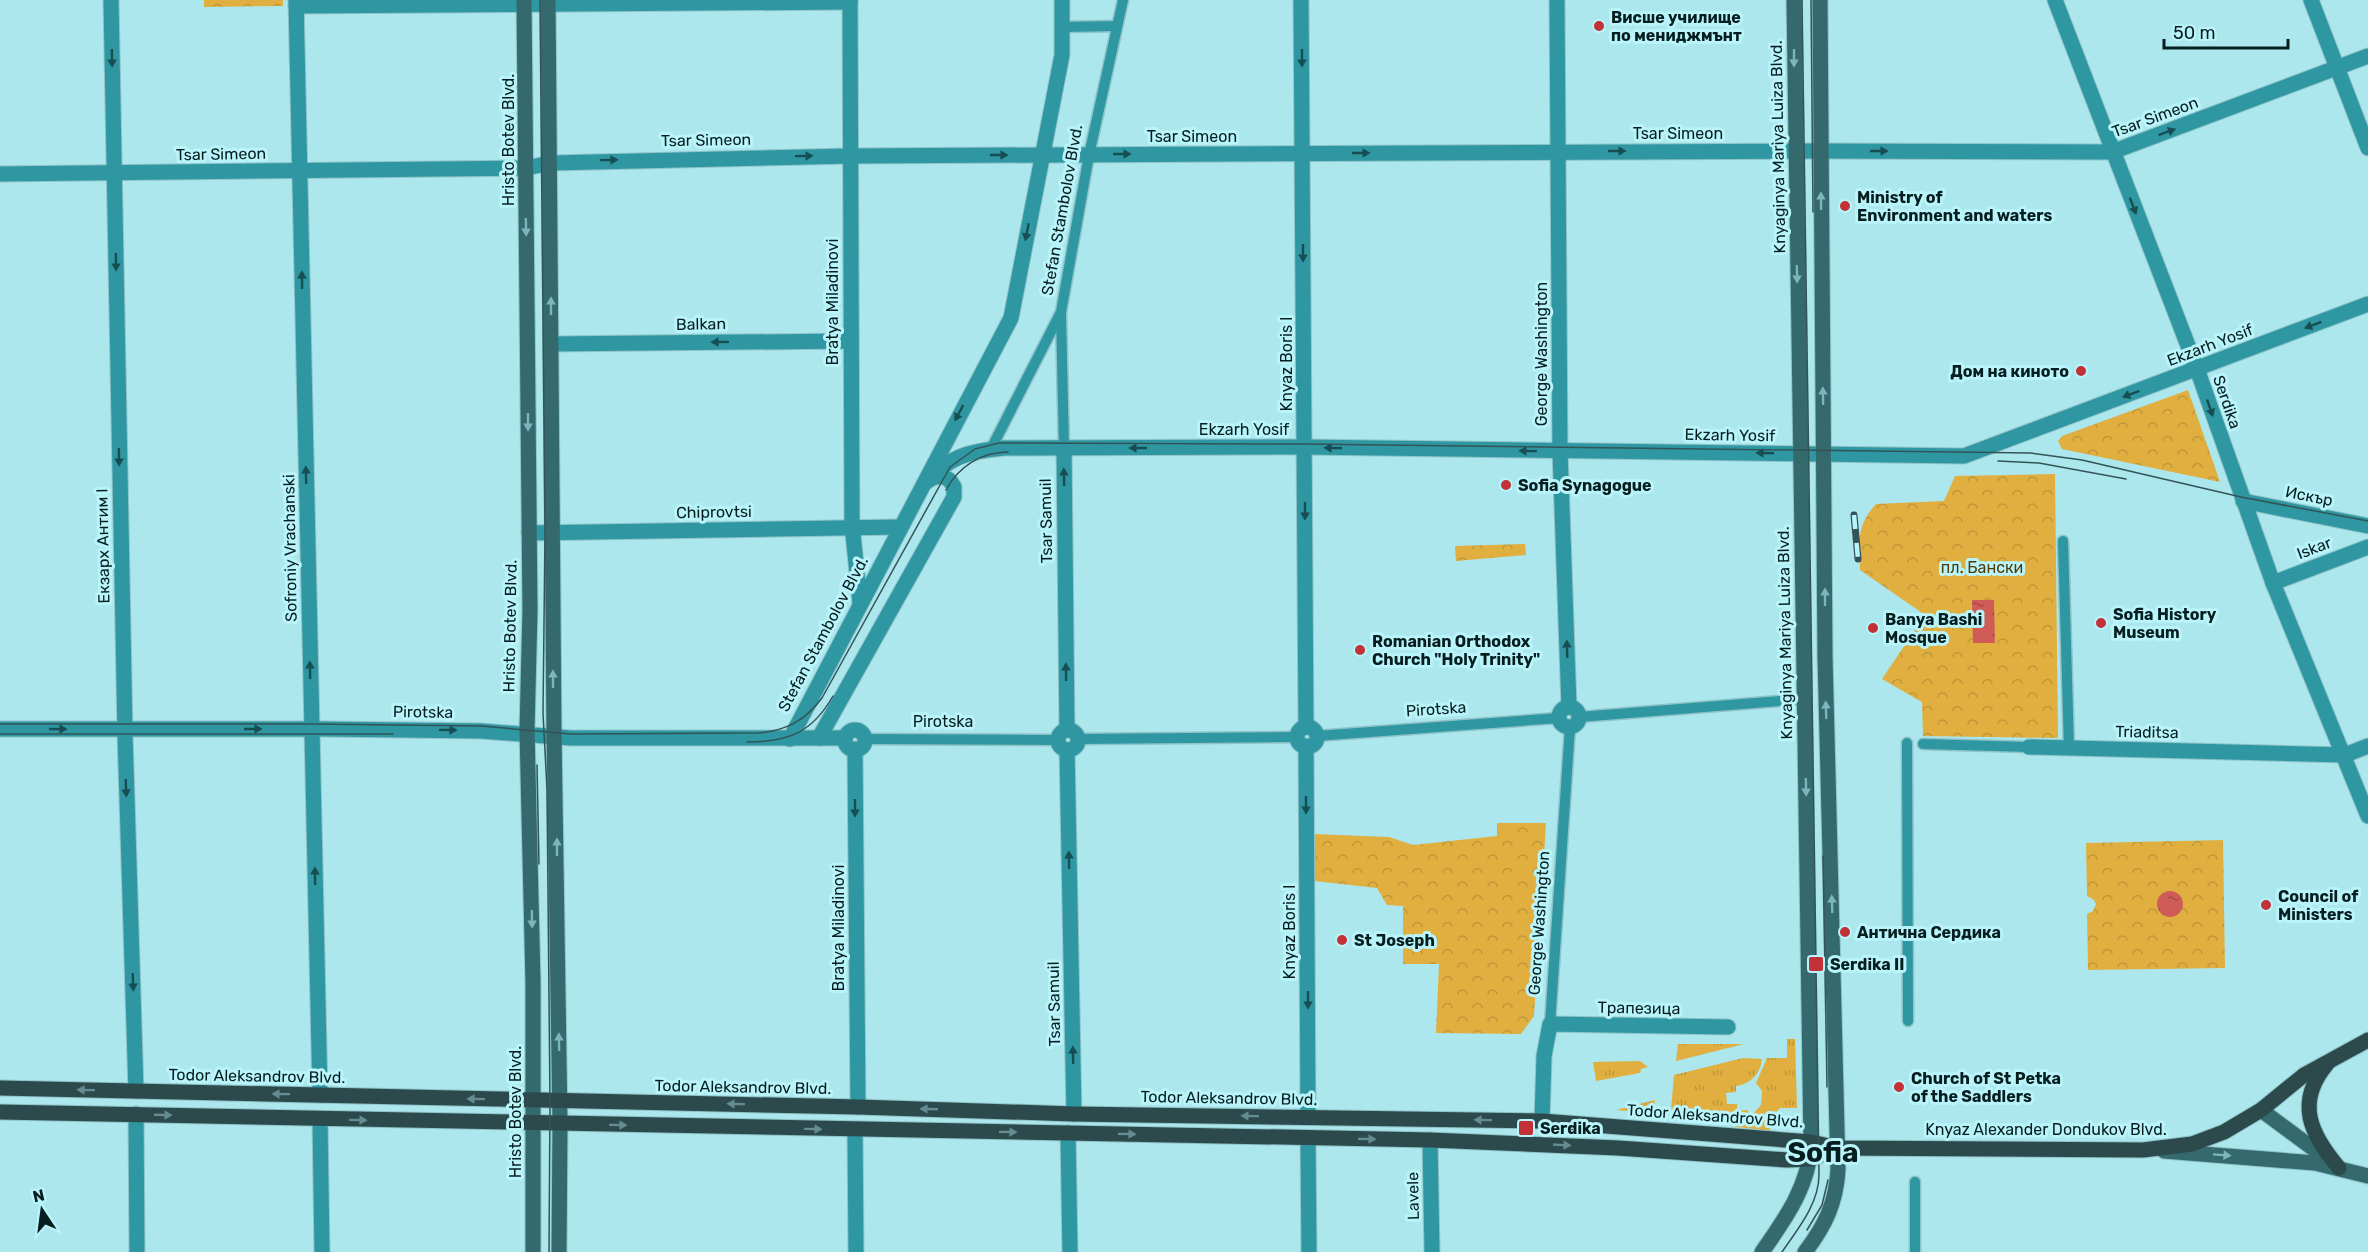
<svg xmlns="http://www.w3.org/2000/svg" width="2368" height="1252" font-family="Rubik,sans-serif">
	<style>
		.grass { fill: url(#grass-tufts) }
		.park { fill: url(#park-crowns) }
		.garden { fill: #e0af40 }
		.water { fill: url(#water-ripples) }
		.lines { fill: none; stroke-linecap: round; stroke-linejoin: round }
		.pedestrian-casing { stroke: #8ec3c8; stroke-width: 13 }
		.minor-casing { stroke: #8ec3c8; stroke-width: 17 }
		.tertiary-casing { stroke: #8ec3c8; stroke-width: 17 }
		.secondary-casing { stroke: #8ec3c8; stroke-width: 17 }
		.primary-casing { stroke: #8ec3c8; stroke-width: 17 }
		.pedestrian { stroke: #2e97a1; stroke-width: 10 }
		.minor { stroke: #2e97a1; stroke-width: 15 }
		.tertiary { stroke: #2e97a1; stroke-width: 15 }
		.secondary { stroke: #34696e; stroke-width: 15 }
		.primary { stroke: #2c494c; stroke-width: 15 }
		.tram { stroke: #335457; stroke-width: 1.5 }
		.rail-casing { stroke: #335457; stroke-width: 7 }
		.rail { stroke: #b9f4fb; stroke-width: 4.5; stroke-dasharray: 14; stroke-linecap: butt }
		.oneway { fill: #164e54 }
		.oneway2 { fill: #7db5bc }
		.oneway3 { fill: #648d92 }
		.poi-dot { fill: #c13135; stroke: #b9f4fb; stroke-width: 2 }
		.labels { text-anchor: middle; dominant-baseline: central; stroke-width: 6; stroke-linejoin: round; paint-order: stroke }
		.poi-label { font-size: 16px; font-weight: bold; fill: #061e20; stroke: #b9f4fb; text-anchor: start }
		.street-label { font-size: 16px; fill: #061e20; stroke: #b9f4fb }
		.park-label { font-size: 16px; fill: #503b06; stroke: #b9f4fb }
		.town-label { font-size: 28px; font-weight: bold; fill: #061e20; stroke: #b9f4fb }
	</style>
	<defs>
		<pattern id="grass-tufts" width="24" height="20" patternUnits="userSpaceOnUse" patternTransform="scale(1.5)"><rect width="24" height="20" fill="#e0af40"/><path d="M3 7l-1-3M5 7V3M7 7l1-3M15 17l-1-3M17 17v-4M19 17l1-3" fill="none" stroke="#bf9638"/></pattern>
		<pattern id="park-crowns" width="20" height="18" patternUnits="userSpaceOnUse" patternTransform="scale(1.5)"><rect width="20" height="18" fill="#e0af40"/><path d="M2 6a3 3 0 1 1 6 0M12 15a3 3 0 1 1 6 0" fill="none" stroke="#bf9638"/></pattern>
		<pattern id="water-ripples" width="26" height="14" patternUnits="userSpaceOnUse" patternTransform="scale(1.5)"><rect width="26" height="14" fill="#d05c58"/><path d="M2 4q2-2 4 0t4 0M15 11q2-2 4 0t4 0" fill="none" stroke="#a74b48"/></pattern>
	</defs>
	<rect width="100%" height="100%" fill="#ace7ed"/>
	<g class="grass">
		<path d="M1787 1039H1795L1797 1108H1780L1772 1116 1770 1131 1737 1127 1736 1124 1709 1114 1705 1118 1675 1114 1671 1110 1674 1075 1743 1058 1762 1059C1760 1074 1751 1084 1736 1086V1092L1726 1093 1727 1104H1737V1111L1747 1110 1752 1115 1761 1105 1762 1091 1756 1083 1767 1058H1787Z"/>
		<polygon points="1678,1044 1744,1044 1676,1061"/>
		<polygon points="1640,1061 1648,1067 1641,1069 1640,1073 1596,1081 1593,1062"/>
		<polygon points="1655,1100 1654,1111 1648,1113 1616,1110"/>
	</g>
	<g class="park">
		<polygon points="204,0 283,0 283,6 204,7"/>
		<polygon points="2188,390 2220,482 2062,449 2058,441 2062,436"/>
		<path d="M2055 474 2058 738 1923 736 1922 702 1882 679 1925 615 1860 570C1860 542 1855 527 1876 504L1944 501 1955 476Z"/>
		<polygon points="1525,544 1526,555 1456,561 1455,546"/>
		<polygon points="1497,823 1546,823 1534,1016 1521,1034 1436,1033 1439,964 1403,964 1403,906 1387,905 1377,888 1314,881 1314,834 1389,837 1413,845 1497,836"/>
		<polygon points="2223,840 2225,968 2088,970 2087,914 2093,911 2096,904 2094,900 2087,896 2086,843"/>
	</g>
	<polygon class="garden" points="1709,1114 1734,1120 1737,1127 1705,1118"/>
	<g class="water">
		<polygon points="1972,600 1994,600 1995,643 1973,643"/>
		<circle cx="2170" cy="904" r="13"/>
	</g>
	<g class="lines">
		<defs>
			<g id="pedestrian">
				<polyline points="1062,27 1117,26"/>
				<polyline points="1061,315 1064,448"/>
				<polyline points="991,449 1061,312 1089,155 1123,0"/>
				<polyline points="2063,541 2069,748"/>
				<polyline points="1579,717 1804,699"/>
				<polyline points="1316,736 1559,718"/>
				<polyline points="865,739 1058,740"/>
				<polyline points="1078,739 1297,737"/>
				<polyline points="1907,743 1908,1021"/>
				<polyline points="1923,744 2029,747"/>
				<polyline points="1550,1024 1570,727"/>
				<polyline points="1915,1182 1915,1252"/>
			</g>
			<g id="minor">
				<polyline points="111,0 125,734 136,1091"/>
				<polyline points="296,0 320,1095"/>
				<polyline points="850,0 852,524 860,603"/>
				<polyline points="1301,0 1306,727"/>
				<polyline points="1557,0 1560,451 1569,707"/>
				<polyline points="2055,0 2197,369 2273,583 2368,816"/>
				<polyline points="2311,0 2368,148"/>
				<polyline points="296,6 850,2"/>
				<polyline points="551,163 849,156 1812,151 2112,152 2368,56"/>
				<polyline points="551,344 850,341"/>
				<polyline points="1064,448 1067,730"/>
				<path d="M924 484C948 457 968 451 1004 448L1304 447 1964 456 2368 304"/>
				<polyline points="2243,501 2368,526"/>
				<polyline points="529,533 900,527"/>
				<polyline points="2273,583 2368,547"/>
				<circle cx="1569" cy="717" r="10"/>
				<circle cx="1307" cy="737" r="10"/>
				<polyline points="0,729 324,729 481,731 571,738 845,738"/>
				<circle cx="1068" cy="740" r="10"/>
				<circle cx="855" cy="740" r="10"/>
				<path d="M819 738 954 497V487C948 474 937 474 926 482"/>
				<polyline points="790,739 1011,318 1062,55 1062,0"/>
				<polyline points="1306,746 1308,1117"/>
				<polyline points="2029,747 2345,755 2368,746"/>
				<polyline points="855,749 858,1107"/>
				<polyline points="1067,750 1074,1114"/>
				<polyline points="136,1114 137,1252"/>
				<polyline points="320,1119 322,1252"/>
				<polyline points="1542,1121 1544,1056 1550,1024 1728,1027"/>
				<polyline points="855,1130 856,1252"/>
				<polyline points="1068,1133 1070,1252"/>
				<polyline points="1308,1138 1309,1252"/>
				<polyline points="1430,1140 1432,1252"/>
			</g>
			<polyline id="tertiary" points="0,174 526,168 551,163"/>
			<g id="secondary">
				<polyline points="524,0 530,610 527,730 533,982 533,1252"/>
				<polyline points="548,0 554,733 560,1124 559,1252"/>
				<polyline points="2261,1110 2334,1164"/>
				<polyline points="2164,1151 2315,1163 2368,1176"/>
				<path d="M1762 1252C1786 1218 1810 1184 1811 1142L1794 0"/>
				<path d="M1805 1252C1825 1226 1836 1203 1838 1170L1825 656 1820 0"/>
			</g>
			<g id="primary">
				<path d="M2327 1064C2295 1102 2310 1134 2339 1168"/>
				<polyline points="0,1088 858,1107 1074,1114 1542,1121 1811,1142 1838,1148 2143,1150 2192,1144 2224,1132 2261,1110 2304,1075 2368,1040"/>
				<polyline points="0,1112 1430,1140 1618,1148 1787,1160 1811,1159 1838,1148"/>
			</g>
		</defs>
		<use href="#pedestrian" class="pedestrian-casing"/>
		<use href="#minor" class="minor-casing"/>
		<use href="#tertiary" class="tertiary-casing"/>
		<use href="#secondary" class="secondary-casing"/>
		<use href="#primary" class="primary-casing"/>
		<use href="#pedestrian" class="pedestrian"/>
		<use href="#minor" class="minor"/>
		<use href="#tertiary" class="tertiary"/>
		<use href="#secondary" class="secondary"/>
		<use href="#primary" class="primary"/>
		<g class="tram">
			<polyline points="540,0 545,533 543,713 547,789 550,1101 549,1252"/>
			<polyline points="1811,0 1813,212"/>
			<polyline points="1998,461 2039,463 2126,479"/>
			<path d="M946 490C958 467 981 452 1008 452"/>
			<path d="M0 724H312L481 726 571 734 758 733C785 731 805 721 822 698L950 467 975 449 999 443 1304 444 2031 453 2082 460 2241 497 2368 521"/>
			<polyline points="0,734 393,734"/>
			<path d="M747 742C788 742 812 733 833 696"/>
			<polyline points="537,765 539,864"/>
			<polyline points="1823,856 1827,1087"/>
			<polyline points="1807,1230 1822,1205 1828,1180"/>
			<path d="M1782 1252C1797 1230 1819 1204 1819 1175L1802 0"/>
		</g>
		<defs>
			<polyline id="rail" points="1854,515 1858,559"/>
		</defs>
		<use href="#rail" class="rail-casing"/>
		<use href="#rail" class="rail"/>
	</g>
	<defs><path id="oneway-solid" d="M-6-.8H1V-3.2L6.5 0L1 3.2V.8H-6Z" transform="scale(1.5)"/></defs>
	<g class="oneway">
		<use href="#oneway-solid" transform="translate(112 58) rotate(89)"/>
		<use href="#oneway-solid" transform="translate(1302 58) rotate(90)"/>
		<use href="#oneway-solid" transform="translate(2167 132) rotate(-20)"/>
		<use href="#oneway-solid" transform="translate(1617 151)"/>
		<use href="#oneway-solid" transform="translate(1879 151)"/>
		<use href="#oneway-solid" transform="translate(1361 153)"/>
		<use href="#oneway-solid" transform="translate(1122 154)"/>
		<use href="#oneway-solid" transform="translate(999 155)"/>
		<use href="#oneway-solid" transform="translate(804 156) rotate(-1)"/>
		<use href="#oneway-solid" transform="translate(609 160) rotate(-1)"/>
		<use href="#oneway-solid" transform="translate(2133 206) rotate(69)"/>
		<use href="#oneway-solid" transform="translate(1027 232) rotate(101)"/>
		<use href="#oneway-solid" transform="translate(1303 253) rotate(90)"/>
		<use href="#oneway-solid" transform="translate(116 262) rotate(89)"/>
		<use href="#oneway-solid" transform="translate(302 280) rotate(-91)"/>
		<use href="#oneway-solid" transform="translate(2313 325) rotate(159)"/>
		<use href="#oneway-solid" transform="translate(720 342) rotate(179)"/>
		<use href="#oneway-solid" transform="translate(2131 394) rotate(159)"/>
		<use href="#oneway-solid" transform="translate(2210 408) rotate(71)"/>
		<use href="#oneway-solid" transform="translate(959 413) rotate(118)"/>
		<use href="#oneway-solid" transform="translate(1138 448) rotate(180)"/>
		<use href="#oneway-solid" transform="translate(1333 448) rotate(-179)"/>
		<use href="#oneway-solid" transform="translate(1528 451) rotate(-179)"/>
		<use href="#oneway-solid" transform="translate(1765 453) rotate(-179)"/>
		<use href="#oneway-solid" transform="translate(119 457) rotate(89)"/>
		<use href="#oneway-solid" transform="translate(306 475) rotate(-91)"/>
		<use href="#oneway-solid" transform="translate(1064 477) rotate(-91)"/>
		<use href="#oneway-solid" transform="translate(1305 511) rotate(90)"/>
		<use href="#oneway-solid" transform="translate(1567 649) rotate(-92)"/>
		<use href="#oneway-solid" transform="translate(310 670) rotate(-91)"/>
		<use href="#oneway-solid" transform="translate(1066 672) rotate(-91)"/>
		<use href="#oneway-solid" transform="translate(58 729)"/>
		<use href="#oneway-solid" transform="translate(253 729)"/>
		<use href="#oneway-solid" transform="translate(448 730) rotate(1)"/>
		<use href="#oneway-solid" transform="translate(126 788) rotate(88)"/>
		<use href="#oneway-solid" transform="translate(1306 805) rotate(90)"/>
		<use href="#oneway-solid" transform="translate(855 808) rotate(90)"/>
		<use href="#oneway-solid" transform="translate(1069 860) rotate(-91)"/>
		<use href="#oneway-solid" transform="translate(315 876) rotate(-91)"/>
		<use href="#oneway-solid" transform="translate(133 982) rotate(88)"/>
		<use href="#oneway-solid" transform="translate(1308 1000) rotate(90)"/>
		<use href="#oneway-solid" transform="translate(1073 1055) rotate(-91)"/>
	</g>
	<g class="oneway2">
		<use href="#oneway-solid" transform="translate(1794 58) rotate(90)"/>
		<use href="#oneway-solid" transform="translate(1821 201) rotate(-91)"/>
		<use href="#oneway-solid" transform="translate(526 227) rotate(89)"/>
		<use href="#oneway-solid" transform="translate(1797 274) rotate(89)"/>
		<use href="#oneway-solid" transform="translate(551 306) rotate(-90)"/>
		<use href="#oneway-solid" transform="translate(1823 396) rotate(-91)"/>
		<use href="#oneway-solid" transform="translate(528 422) rotate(90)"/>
		<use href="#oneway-solid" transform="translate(1825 597) rotate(-90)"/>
		<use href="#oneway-solid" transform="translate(553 679) rotate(-90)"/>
		<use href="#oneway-solid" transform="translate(1826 710) rotate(-92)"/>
		<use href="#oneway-solid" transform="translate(1806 787) rotate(89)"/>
		<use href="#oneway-solid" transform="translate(557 847) rotate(-90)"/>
		<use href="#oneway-solid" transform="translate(1832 904) rotate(-92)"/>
		<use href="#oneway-solid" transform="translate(532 919) rotate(89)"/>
		<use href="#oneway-solid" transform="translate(559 1042) rotate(-91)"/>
		<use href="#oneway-solid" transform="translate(2222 1155) rotate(4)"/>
	</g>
	<g class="oneway3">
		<use href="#oneway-solid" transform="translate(86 1090) rotate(-179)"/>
		<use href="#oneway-solid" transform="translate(281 1094) rotate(-179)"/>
		<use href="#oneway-solid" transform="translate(476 1099) rotate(-179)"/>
		<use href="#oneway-solid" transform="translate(736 1104) rotate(-179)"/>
		<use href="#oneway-solid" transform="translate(929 1109) rotate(-178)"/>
		<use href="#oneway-solid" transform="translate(163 1115) rotate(2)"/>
		<use href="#oneway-solid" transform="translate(1250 1116) rotate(-179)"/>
		<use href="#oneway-solid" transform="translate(358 1120) rotate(1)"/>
		<use href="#oneway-solid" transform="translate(1483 1120) rotate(-179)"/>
		<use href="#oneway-solid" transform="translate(618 1125) rotate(1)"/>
		<use href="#oneway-solid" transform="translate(813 1129) rotate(1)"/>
		<use href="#oneway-solid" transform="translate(1008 1132) rotate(1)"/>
		<use href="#oneway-solid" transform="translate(1127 1134) rotate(1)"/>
		<use href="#oneway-solid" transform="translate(1367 1139) rotate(1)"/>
		<use href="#oneway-solid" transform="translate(1562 1145) rotate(3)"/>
	</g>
	<g class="poi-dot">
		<circle cx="1599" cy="26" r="6"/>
		<circle cx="1845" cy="206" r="6"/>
		<circle cx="2081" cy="371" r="6"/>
		<circle cx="1506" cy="485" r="6"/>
		<circle cx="2101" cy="623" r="6"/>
		<circle cx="1873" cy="628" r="6"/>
		<circle cx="1360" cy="650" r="6"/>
		<circle cx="2266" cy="905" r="6"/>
		<circle cx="1845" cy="932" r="6"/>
		<circle cx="1342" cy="940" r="6"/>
		<rect x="1808" y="956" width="16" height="16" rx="3"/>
		<circle cx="1899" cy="1087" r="6"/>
		<rect x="1518" y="1120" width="16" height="16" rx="3"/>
	</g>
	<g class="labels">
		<g class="poi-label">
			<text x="1611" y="17">Висше училище<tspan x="1611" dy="18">по мениджмънт</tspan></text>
			<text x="1857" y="197">Ministry of<tspan x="1857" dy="18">Environment and waters</tspan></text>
			<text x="2069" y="371" text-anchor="end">Дом на киното</text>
			<text x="1518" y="485">Sofia Synagogue</text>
			<text x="2113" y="614">Sofia History<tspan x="2113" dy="18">Museum</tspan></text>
			<text x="1885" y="619">Banya Bashi<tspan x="1885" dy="18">Mosque</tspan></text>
			<text x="1372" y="641">Romanian Orthodox<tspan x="1372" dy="18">Church "Holy Trinity"</tspan></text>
			<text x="2278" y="896">Council of<tspan x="2278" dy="18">Ministers</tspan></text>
			<text x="1857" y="932">Антична Сердика</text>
			<text x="1354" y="940">St Joseph</text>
			<text x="1830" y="964">Serdika II</text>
			<text x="1911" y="1078">Church of St Petka<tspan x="1911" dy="18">of the Saddlers</tspan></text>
			<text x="1540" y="1128">Serdika</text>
		</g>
		<g class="street-label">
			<text transform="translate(2155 117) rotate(-20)">Tsar Simeon</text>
			<text x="1678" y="133">Tsar Simeon</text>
			<text x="1192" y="136">Tsar Simeon</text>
			<text transform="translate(508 140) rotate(-90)">Hristo Botev Blvd.</text>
			<text transform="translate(706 140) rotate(-1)">Tsar Simeon</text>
			<text transform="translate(1778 147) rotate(-91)">Knyaginya Mariya Luiza Blvd.</text>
			<text transform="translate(221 154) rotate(-1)">Tsar Simeon</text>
			<text transform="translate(1062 210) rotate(-80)">Stefan Stambolov Blvd.</text>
			<text transform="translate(832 302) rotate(-90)">Bratya Miladinovi</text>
			<text transform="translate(701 324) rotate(-1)">Balkan</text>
			<text transform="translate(2210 345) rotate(-21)">Ekzarh Yosif</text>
			<text transform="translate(1541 354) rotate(-90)">George Washington</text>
			<text transform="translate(1286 364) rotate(-90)">Knyaz Boris I</text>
			<text transform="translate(2227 402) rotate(71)">Serdika</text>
			<text x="1244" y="429">Ekzarh Yosif</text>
			<text transform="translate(1730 435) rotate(1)">Ekzarh Yosif</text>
			<text transform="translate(2309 496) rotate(11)">Искър</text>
			<text transform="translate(714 512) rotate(-1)">Chiprovtsi</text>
			<text transform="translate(1046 521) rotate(-91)">Tsar Samuil</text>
			<text transform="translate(103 546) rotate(-91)">Екзарх Антим I</text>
			<text transform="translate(290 548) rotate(-91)">Sofroniy Vrachanski</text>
			<text transform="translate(2314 548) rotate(-21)">Iskar</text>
			<text transform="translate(510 626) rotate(-89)">Hristo Botev Blvd.</text>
			<text transform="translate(1785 633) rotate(-91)">Knyaginya Mariya Luiza Blvd.</text>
			<text transform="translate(823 634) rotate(-62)">Stefan Stambolov Blvd.</text>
			<text transform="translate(1436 709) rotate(-4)">Pirotska</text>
			<text transform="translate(423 712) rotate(1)">Pirotska</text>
			<text x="943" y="721">Pirotska</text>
			<text transform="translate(2147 732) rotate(1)">Triaditsa</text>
			<text transform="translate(1539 923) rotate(-86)">George Washington</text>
			<text transform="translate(838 928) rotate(-90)">Bratya Miladinovi</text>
			<text transform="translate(1289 932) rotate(-90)">Knyaz Boris I</text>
			<text transform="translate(1054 1004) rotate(-91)">Tsar Samuil</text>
			<text transform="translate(1639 1008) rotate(1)">Трапезица</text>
			<text transform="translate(257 1076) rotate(1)">Todor Aleksandrov Blvd.</text>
			<text transform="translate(743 1087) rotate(1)">Todor Aleksandrov Blvd.</text>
			<text transform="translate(1229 1098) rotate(1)">Todor Aleksandrov Blvd.</text>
			<text transform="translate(515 1112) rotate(-90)">Hristo Botev Blvd.</text>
			<text transform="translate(1715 1116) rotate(4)">Todor Aleksandrov Blvd.</text>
			<text x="2046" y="1129">Knyaz Alexander Dondukov Blvd.</text>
			<text transform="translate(1413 1196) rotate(-91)">Lavele</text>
		</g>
		<g class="park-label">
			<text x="1982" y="567">пл. Бански</text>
		</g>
		<g class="town-label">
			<text x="1823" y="1152">Sofia</text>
		</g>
	</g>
	<g transform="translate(42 1210) rotate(347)" stroke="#b9f4fb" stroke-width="4.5" paint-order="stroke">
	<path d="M0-4.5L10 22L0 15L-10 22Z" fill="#061e20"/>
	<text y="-9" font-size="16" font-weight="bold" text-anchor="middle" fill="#061e20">N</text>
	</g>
	<path d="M2164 39v9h124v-9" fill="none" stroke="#061e20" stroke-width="3"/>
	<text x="2173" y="39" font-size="18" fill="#061e20" stroke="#b9f4fb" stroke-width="4.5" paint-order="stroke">50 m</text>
</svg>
